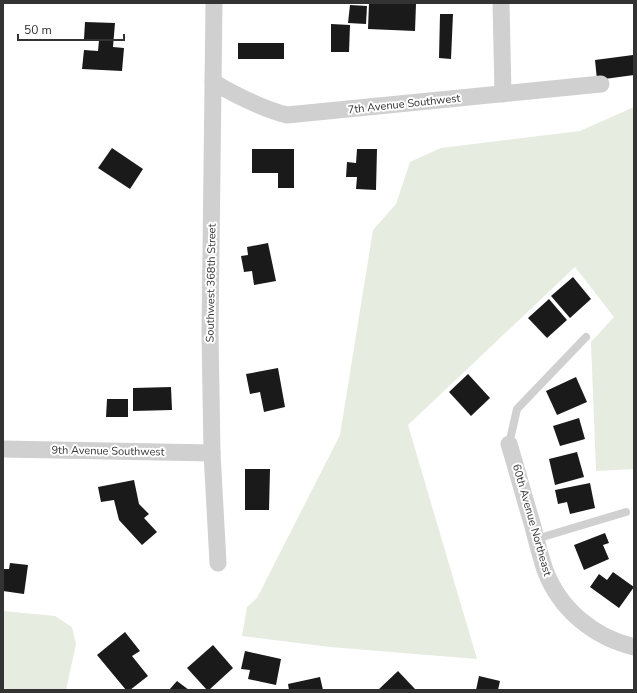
<svg xmlns="http://www.w3.org/2000/svg" width="637" height="693" font-family="'Nunito Sans',sans-serif">
	<style>
		.green { fill: #e6ecdf }
		.building { fill: #1a1a1a }
		.lines { fill: none; stroke-linecap: round; stroke-linejoin: round }
		.lane { stroke: #d0d0d0; stroke-width: 8 }
		.street { stroke: #d0d0d0; stroke-width: 17 }
		.labels { text-anchor: middle; dominant-baseline: central; stroke-width: 4; stroke-linejoin: round; paint-order: stroke }
		.street-label { font-size: 11px; fill: #333; stroke: #fff }
	</style>
	<rect width="100%" height="100%" fill="#fff"/>
	<g class="green">
		<polygon points="634,107 634,469 596,471 591,342 614,317 575,267 408,425 477,659 330,647 242,636 247,607 257,598 340,435 373,230 396,204 410,162 441,148 580,131"/>
		<polygon points="3,611 55,616 72,627 76,644 66,690 3,690"/>
	</g>
	<g class="building">
		<polygon points="369,3 416,4 415,31 368,29"/>
		<polygon points="350,5 367,6 366,24 348,23"/>
		<polygon points="440,14 453,14 451,59 439,58"/>
		<polygon points="85,22 115,23 113,47 124,48 122,71 82,69 84,50 98,51 99,40 84,39"/>
		<polygon points="331,24 350,25 349,52 331,52"/>
		<rect x="238" y="43" width="46" height="16"/>
		<polygon points="633,55 634,75 597,80 595,60"/>
		<polygon points="112,148 143,169 130,189 98,168"/>
		<polygon points="252,149 294,149 294,188 278,188 278,173 252,173"/>
		<polygon points="357,149 377,149 376,190 356,189 357,177 346,177 347,162 356,163"/>
		<polygon points="268,243 276,281 254,285 252,271 244,272 241,256 248,255 247,247"/>
		<polygon points="573,277 591,299 570,318 551,296"/>
		<polygon points="549,299 567,320 547,338 528,318"/>
		<polygon points="278,368 285,407 264,412 260,392 250,394 246,374"/>
		<polygon points="468,374 490,398 471,416 449,392"/>
		<polygon points="576,377 587,402 557,415 546,391"/>
		<polygon points="171,387 172,410 133,411 133,388"/>
		<polygon points="107,399 128,399 128,417 106,417"/>
		<polygon points="579,418 585,439 560,446 553,426"/>
		<polygon points="577,452 584,477 555,485 549,459"/>
		<polygon points="245,469 270,469 269,510 245,510"/>
		<polygon points="134,480 139,504 149,514 144,518 157,532 142,545 119,520 114,500 101,502 98,487"/>
		<polygon points="590,483 595,508 570,514 567,502 558,504 555,490"/>
		<polygon points="605,533 609,543 603,545 609,559 584,570 574,545"/>
		<polygon points="10,563 28,565 24,594 3,591 3,569 9,569"/>
		<polygon points="613,572 634,587 619,608 590,587 599,574 607,580"/>
		<polygon points="125,632 140,651 132,656 148,676 130,690 126,690 97,655"/>
		<polygon points="213,645 233,668 209,690 207,690 187,668"/>
		<polygon points="245,651 281,659 276,685 248,679 250,670 241,669"/>
		<polygon points="398,671 415,689 414,690 378,690"/>
		<polygon points="479,676 500,681 498,690 476,690"/>
		<polygon points="320,677 323,690 289,690 288,684"/>
		<polygon points="177,681 189,690 169,690"/>
	</g>
	<g class="lines">
		<g class="lane">
			<polyline points="509,444 517,409 586,337"/>
			<polyline points="536,539 626,512"/>
		</g>
		<g class="street">
			<polyline points="214,3 210,332 212,453 218,563"/>
			<polyline points="501,3 503,94"/>
			<path d="M213 82C237 96 260 108 287 115L601 84"/>
			<path d="M509 444C517 470 524 497 532 523 536 539 540 555 545 570 560 610 594 637 634 647"/>
			<polyline points="3,449 212,453"/>
		</g>
	</g>
	<g class="labels">
		<g class="street-label">
			<text transform="translate(404 104) rotate(-6)">7th Avenue Southwest</text>
			<text transform="translate(211 283) rotate(-89)">Southwest 368th Street</text>
			<text transform="translate(108 451) rotate(1)">9th Avenue Southwest</text>
			<text transform="translate(532 520) rotate(74)">60th Avenue Northeast</text>
		</g>
	</g>
	<rect width="637" height="693" fill="none" stroke="#333333" stroke-width="8"/>
	<path d="M18 34v6h106v-6" fill="none" stroke="#333333" stroke-width="2"/>
	<text x="24" y="34" font-size="12" fill="#333333" stroke="#ffffff" stroke-width="3" paint-order="stroke">50 m</text>
</svg>
